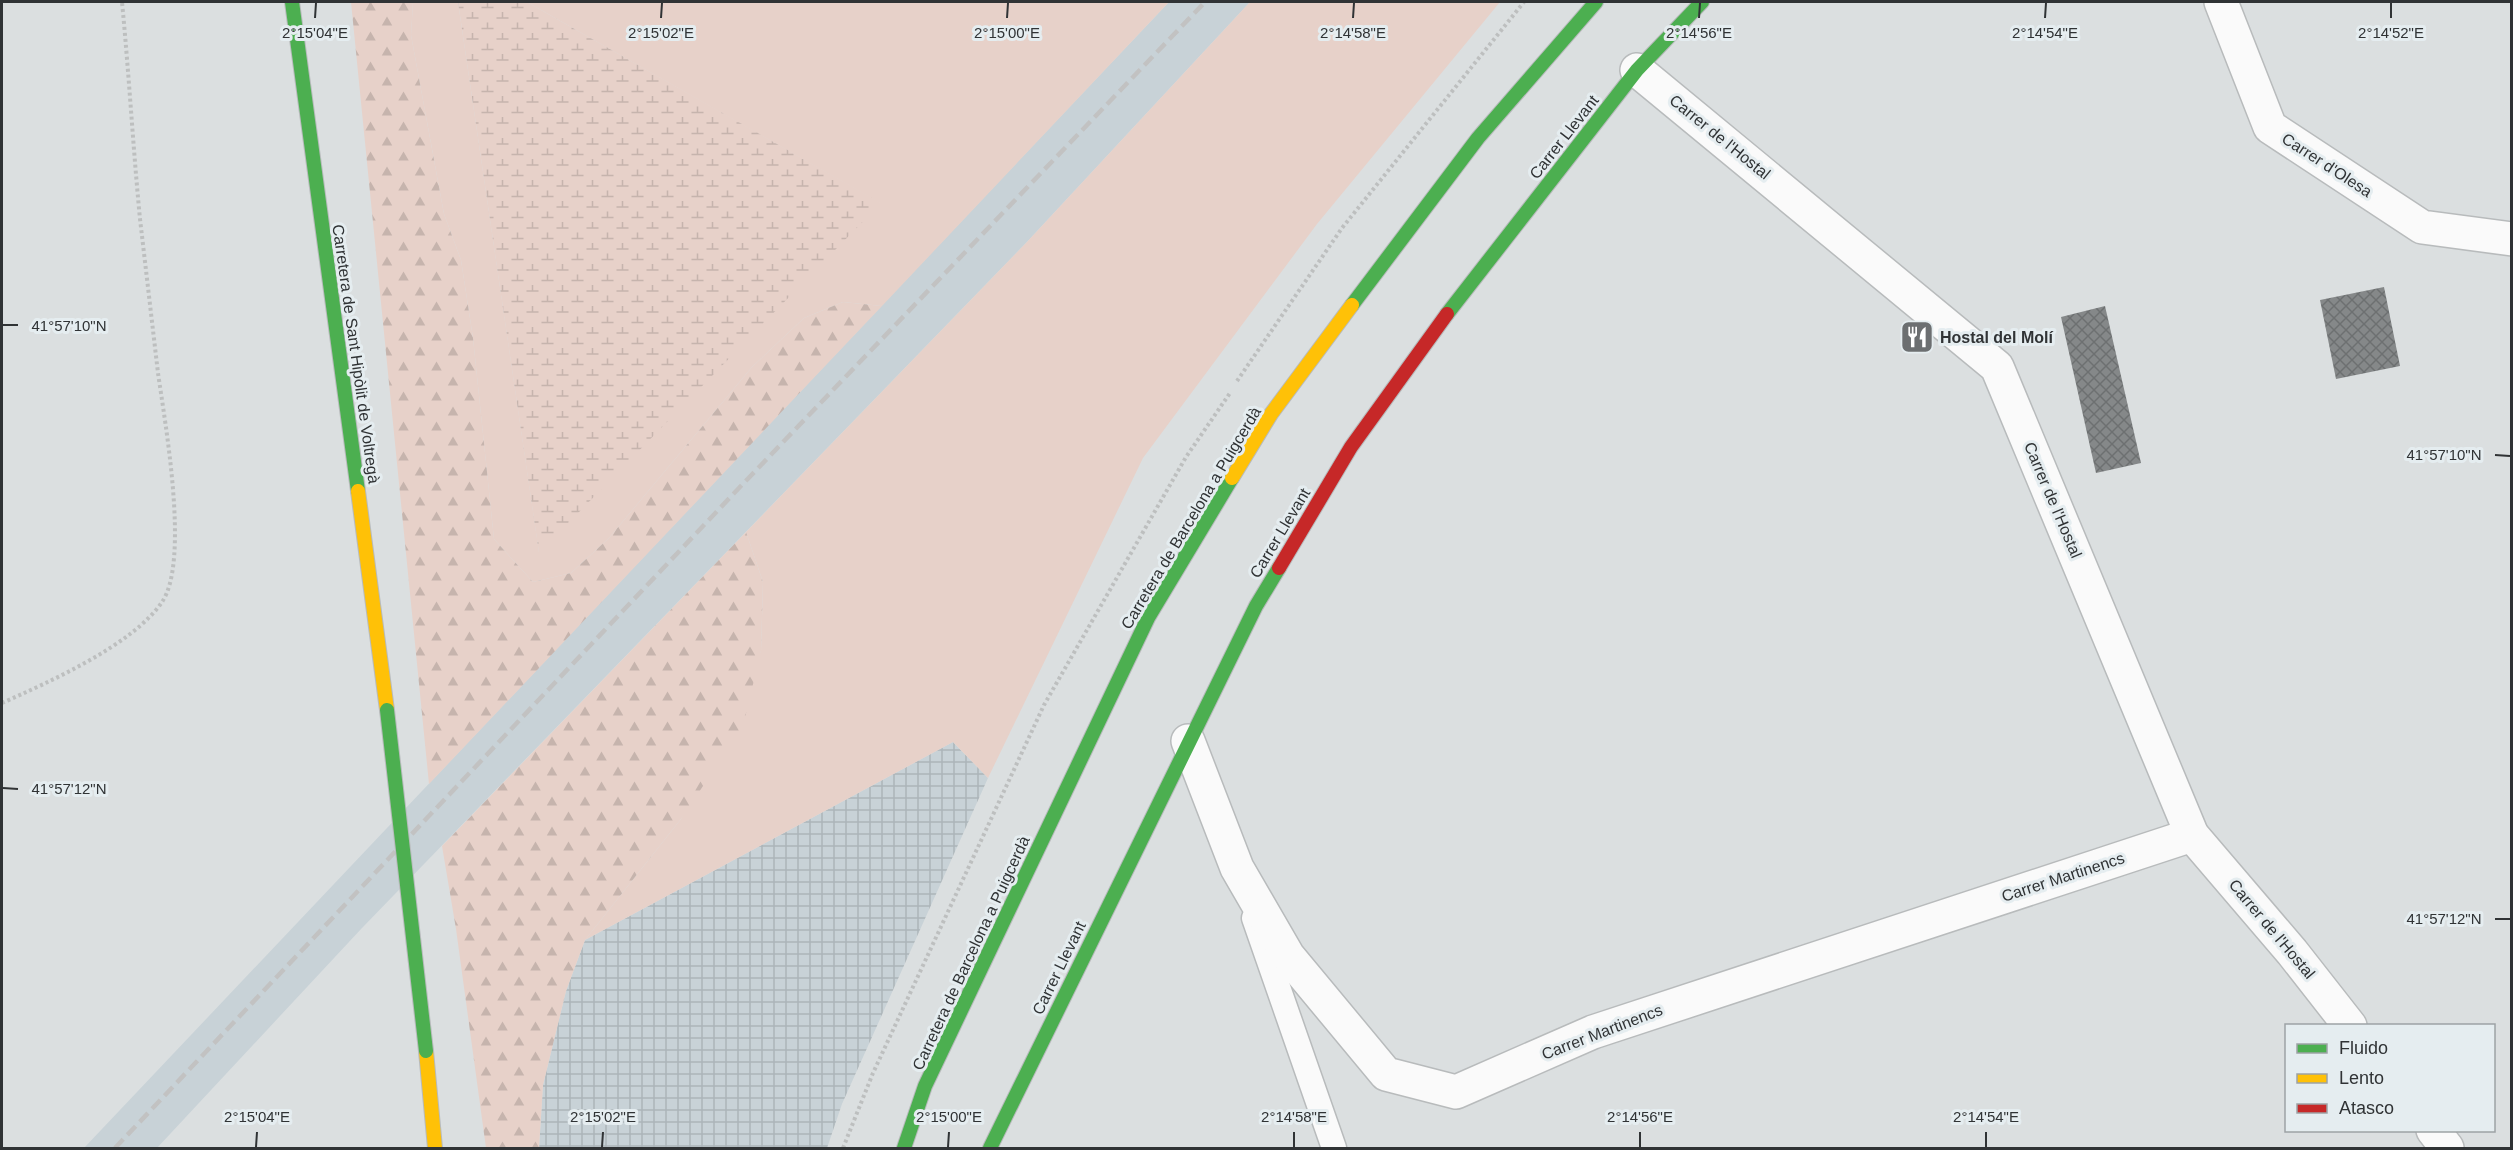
<svg xmlns="http://www.w3.org/2000/svg" width="2513" height="1150" font-family="Helvetica,sans-serif">
	<style>
		.built { fill: #c8d2d7 }
		.industrial { fill: url(#industrial-grid) }
		.grass { fill: #e7d1c9 }
		.forest { fill: url(#forest-firs) }
		.wetland { fill: url(#wetland-marsh) }
		.building { fill: url(#building-cross-hatch) }
		.lines { fill: none; stroke-linecap: round; stroke-linejoin: round }
		.lane-casing { stroke: #b8bbbc; stroke-width: 27 }
		.street-casing { stroke: #b8bbbc; stroke-width: 36 }
		.fast-casing { stroke: #b8bbbc; stroke-width: 16 }
		.slow-casing { stroke: #b8bbbc; stroke-width: 16 }
		.jam-casing { stroke: #b8bbbc; stroke-width: 16 }
		.path { stroke: #bdbfbf; stroke-width: 4; stroke-dasharray: 3 3; stroke-linecap: butt }
		.lane { stroke: #fafafa; stroke-width: 24 }
		.street { stroke: #fafafa; stroke-width: 33 }
		.fast { stroke: #4caf50; stroke-width: 14 }
		.slow { stroke: #ffc107; stroke-width: 14 }
		.jam { stroke: #c62828; stroke-width: 14 }
		.rail { stroke: #c2c2c2; stroke-width: 4.5; stroke-dasharray: 12 6; stroke-linecap: butt }
		.fast-bridge-casing { stroke: #b8bbbc; stroke-width: 16; stroke-linecap: butt }
		.fast-bridge { stroke: #4caf50; stroke-width: 14 }
		.ticks { fill: none; stroke: #303335; stroke-width: 2 }
		.labels { text-anchor: middle; dominant-baseline: central; stroke-width: 6; stroke-linejoin: round; paint-order: stroke }
		.street-label { font-size: 16px; fill: #303335; stroke: #e5edf0 }
		.poi-label { font-size: 16px; font-weight: bold; fill: #303335; stroke: #e5edf0; text-anchor: start }
		.ticks-label { font-size: 15px; text-anchor: middle; fill: #303335; stroke: #e5edf0; stroke-width: 6; stroke-linejoin: round; paint-order: stroke }
	</style>
	<defs>
		<pattern id="industrial-grid" width="8" height="8" patternUnits="userSpaceOnUse" patternTransform="scale(1.5)"><rect width="8" height="8" fill="#c8d2d7"/><path d="M0 4h8M4 0v8" fill="none" stroke="#acb5b9"/></pattern>
		<pattern id="forest-firs" width="22" height="20" patternUnits="userSpaceOnUse" patternTransform="scale(1.5)"><rect width="22" height="20" fill="#e7d1c9"/><path d="M5 1l3.5 6h-7zM16 11l3.5 6h-7z" fill="#c6b4ad"/></pattern>
		<pattern id="wetland-marsh" width="20" height="14" patternUnits="userSpaceOnUse" patternTransform="scale(1.5)"><rect width="20" height="14" fill="#e7d1c9"/><path d="M1 5h8M5 5V1M11 12h8M15 12V8" fill="none" stroke="#c6b4ad"/></pattern>
		<pattern id="building-cross-hatch" width="8" height="8" patternUnits="userSpaceOnUse" patternTransform="scale(1.5)"><rect width="8" height="8" fill="#858889"/><path d="M0 0l8 8M0 8l8-8" fill="none" stroke="#6d7071"/></pattern>
	</defs>
	<rect width="100%" height="100%" fill="#dbdfe0"/>
	<polygon class="built" points="1169,2 1250,2 1026,243 362,928 157,1148 84,1148"/>
	<polygon class="industrial" points="953,742 988,778 842,1104 827,1148 539,1148 543,1085 566,991 585,940"/>
	<g class="grass">
		<polygon points="413,2 458,2 539,552 880,203 527,2 1169,2 882,306 843,302 804,318 752,367 609,538 571,573 533,582 494,539 473,338 461,260 444,214 411,35"/>
		<polygon points="1250,2 1500,2 1317,224 1143,458 988,778 953,742 585,940 681,819 761,651 763,582 746,532 1026,243"/>
	</g>
	<g class="forest">
		<polygon points="351,2 413,2 411,35 444,214 461,260 473,338 494,539 533,582 571,573 609,538 752,367 804,318 843,302 882,306 429,784"/>
		<polygon points="746,532 763,582 761,651 743,726 681,819 585,940 566,991 543,1085 539,1148 486,1148 456,929 442,846"/>
	</g>
	<polygon class="wetland" points="458,2 527,2 881,203 539,553"/>
	<g class="building">
		<polygon points="2384,287 2400,366 2336,379 2320,300"/>
		<polygon points="2105,306 2141,463 2096,473 2061,317"/>
	</g>
	<g class="lines">
		<defs>
			<polyline id="lane" points="1254,918 1334,1148"/>
			<g id="street">
				<polyline points="2221,2 2270,127 2422,227 2512,239"/>
				<polyline points="1637,70 1997,367 2192,835 2292,952 2350,1026"/>
				<polyline points="1188,741 1237,868 1288,956 1386,1074 1456,1092 1593,1032 2192,835"/>
				<polyline points="2433,1130 2447,1148"/>
			</g>
			<g id="fast">
				<polyline points="292,2 358,491"/>
				<polyline points="1352,305 1478,138 1596,2"/>
				<polyline points="1447,314 1637,70 1702,2"/>
				<polyline points="904,1148 925,1086 1148,618 1232,478"/>
				<polyline points="990,1148 1256,606 1279,568"/>
			</g>
			<g id="slow">
				<polyline points="1232,478 1271,414 1352,305"/>
				<polyline points="358,491 387,710"/>
				<polyline points="426,1051 435,1148"/>
			</g>
			<polyline id="jam" points="1279,568 1351,447 1447,314"/>
		</defs>
		<use href="#lane" class="lane-casing"/>
		<use href="#street" class="street-casing"/>
		<use href="#fast" class="fast-casing"/>
		<use href="#slow" class="slow-casing"/>
		<use href="#jam" class="jam-casing"/>
		<g class="path">
			<polyline points="1237,381 1342,228 1524,2"/>
			<path d="M2 703C49 682 133 645 162 602 190 561 165 423 158 373 152 322 146 270 140 219 133 147 129 74 122 2"/>
			<polyline points="843,1148 873,1073 1044,705 1186,457 1230,393"/>
		</g>
		<use href="#lane" class="lane"/>
		<use href="#street" class="street"/>
		<use href="#fast" class="fast"/>
		<use href="#slow" class="slow"/>
		<use href="#jam" class="jam"/>
		<polyline class="rail" points="115,1148 739,488 1205,2"/>
		<defs>
			<polyline id="fast-bridge" points="387,710 426,1051"/>
		</defs>
		<use href="#fast-bridge" class="fast-bridge-casing"/>
		<use href="#fast-bridge" class="fast-bridge"/>
	</g>
	<path class="ticks" d="M315 18 316 3M661 18 662 3M1007 18 1008 3M1353 18 1354 3M1699 18 1700 3M2045 18 2046 3M2391 18V3M3 325H18M2495 455 2510 456M3 788 18 789M2495 919H2510M256 1147 257 1132M602 1147 603 1132M948 1147 949 1132M1294 1147V1132M1640 1147V1132M1986 1147V1132"/>
	<defs>
		<symbol id="restaurant-square" viewBox="-11 -11 22 22"><rect x="-9" y="-9" width="18" height="18" rx="4" fill="#6c6f71" stroke="#e5edf0"/><path d="M-5-6h1v4h1v-4h1v4h1v-4h1v5L-1.5 .5V6h-2V.5L-5-1ZM5-6V6H3V1.5H1.5Q1.5-4 5-6Z" fill="#fff"/></symbol>
	</defs>
	<g fill-rule="evenodd">
		<use href="#restaurant-square" x="1898" y="318" width="38" height="38"/>
	</g>
	<g class="labels">
		<g class="street-label">
			<text transform="translate(1564 137) rotate(-52)">Carrer Llevant</text>
			<text transform="translate(1720 137) rotate(39)">Carrer de l'Hostal</text>
			<text transform="translate(2327 165) rotate(33)">Carrer d'Olesa</text>
			<text transform="translate(356 354) rotate(82)">Carretera de Sant Hipòlit de Voltregà</text>
			<text transform="translate(2053 500) rotate(67)">Carrer de l'Hostal</text>
			<text transform="translate(1191 518) rotate(-59)">Carretera de Barcelona a Puigcerdà</text>
			<text transform="translate(1280 533) rotate(-59)">Carrer Llevant</text>
			<text transform="translate(2063 877) rotate(-18)">Carrer Martinencs</text>
			<text transform="translate(2272 929) rotate(50)">Carrer de l'Hostal</text>
			<text transform="translate(971 953) rotate(-65)">Carretera de Barcelona a Puigcerdà</text>
			<text transform="translate(1059 968) rotate(-64)">Carrer Llevant</text>
			<text transform="translate(1602 1032) rotate(-21)">Carrer Martinencs</text>
		</g>
		<g class="poi-label">
			<text x="1940" y="337">Hostal del Molí</text>
		</g>
	</g>
	<g class="ticks-label">
		<text x="315" y="38">2°15'04"E</text>
		<text x="661" y="38">2°15'02"E</text>
		<text x="1007" y="38">2°15'00"E</text>
		<text x="1353" y="38">2°14'58"E</text>
		<text x="1699" y="38">2°14'56"E</text>
		<text x="2045" y="38">2°14'54"E</text>
		<text x="2391" y="38">2°14'52"E</text>
		<text x="69" y="331">41°57'10"N</text>
		<text x="2444" y="460">41°57'10"N</text>
		<text x="69" y="794">41°57'12"N</text>
		<text x="2444" y="924">41°57'12"N</text>
		<text x="257" y="1122">2°15'04"E</text>
		<text x="603" y="1122">2°15'02"E</text>
		<text x="949" y="1122">2°15'00"E</text>
		<text x="1294" y="1122">2°14'58"E</text>
		<text x="1640" y="1122">2°14'56"E</text>
		<text x="1986" y="1122">2°14'54"E</text>
	</g>
	<rect width="2513" height="1150" fill="none" stroke="#303335" stroke-width="6"/>
	<rect x="2285" y="1024" width="210" height="108" fill="#e5edf0" stroke="#9da3a5" stroke-width="1.5"/>
	<rect x="2297" y="1044" width="30" height="9" fill="#4caf50" stroke="#9da3a5" stroke-width="1.5"/>
	<text x="2339" y="1054" font-size="18" fill="#303335">Fluido</text>
	<rect x="2297" y="1074" width="30" height="9" fill="#ffc107" stroke="#9da3a5" stroke-width="1.5"/>
	<text x="2339" y="1084" font-size="18" fill="#303335">Lento</text>
	<rect x="2297" y="1104" width="30" height="9" fill="#c62828" stroke="#9da3a5" stroke-width="1.5"/>
	<text x="2339" y="1114" font-size="18" fill="#303335">Atasco</text>
</svg>
